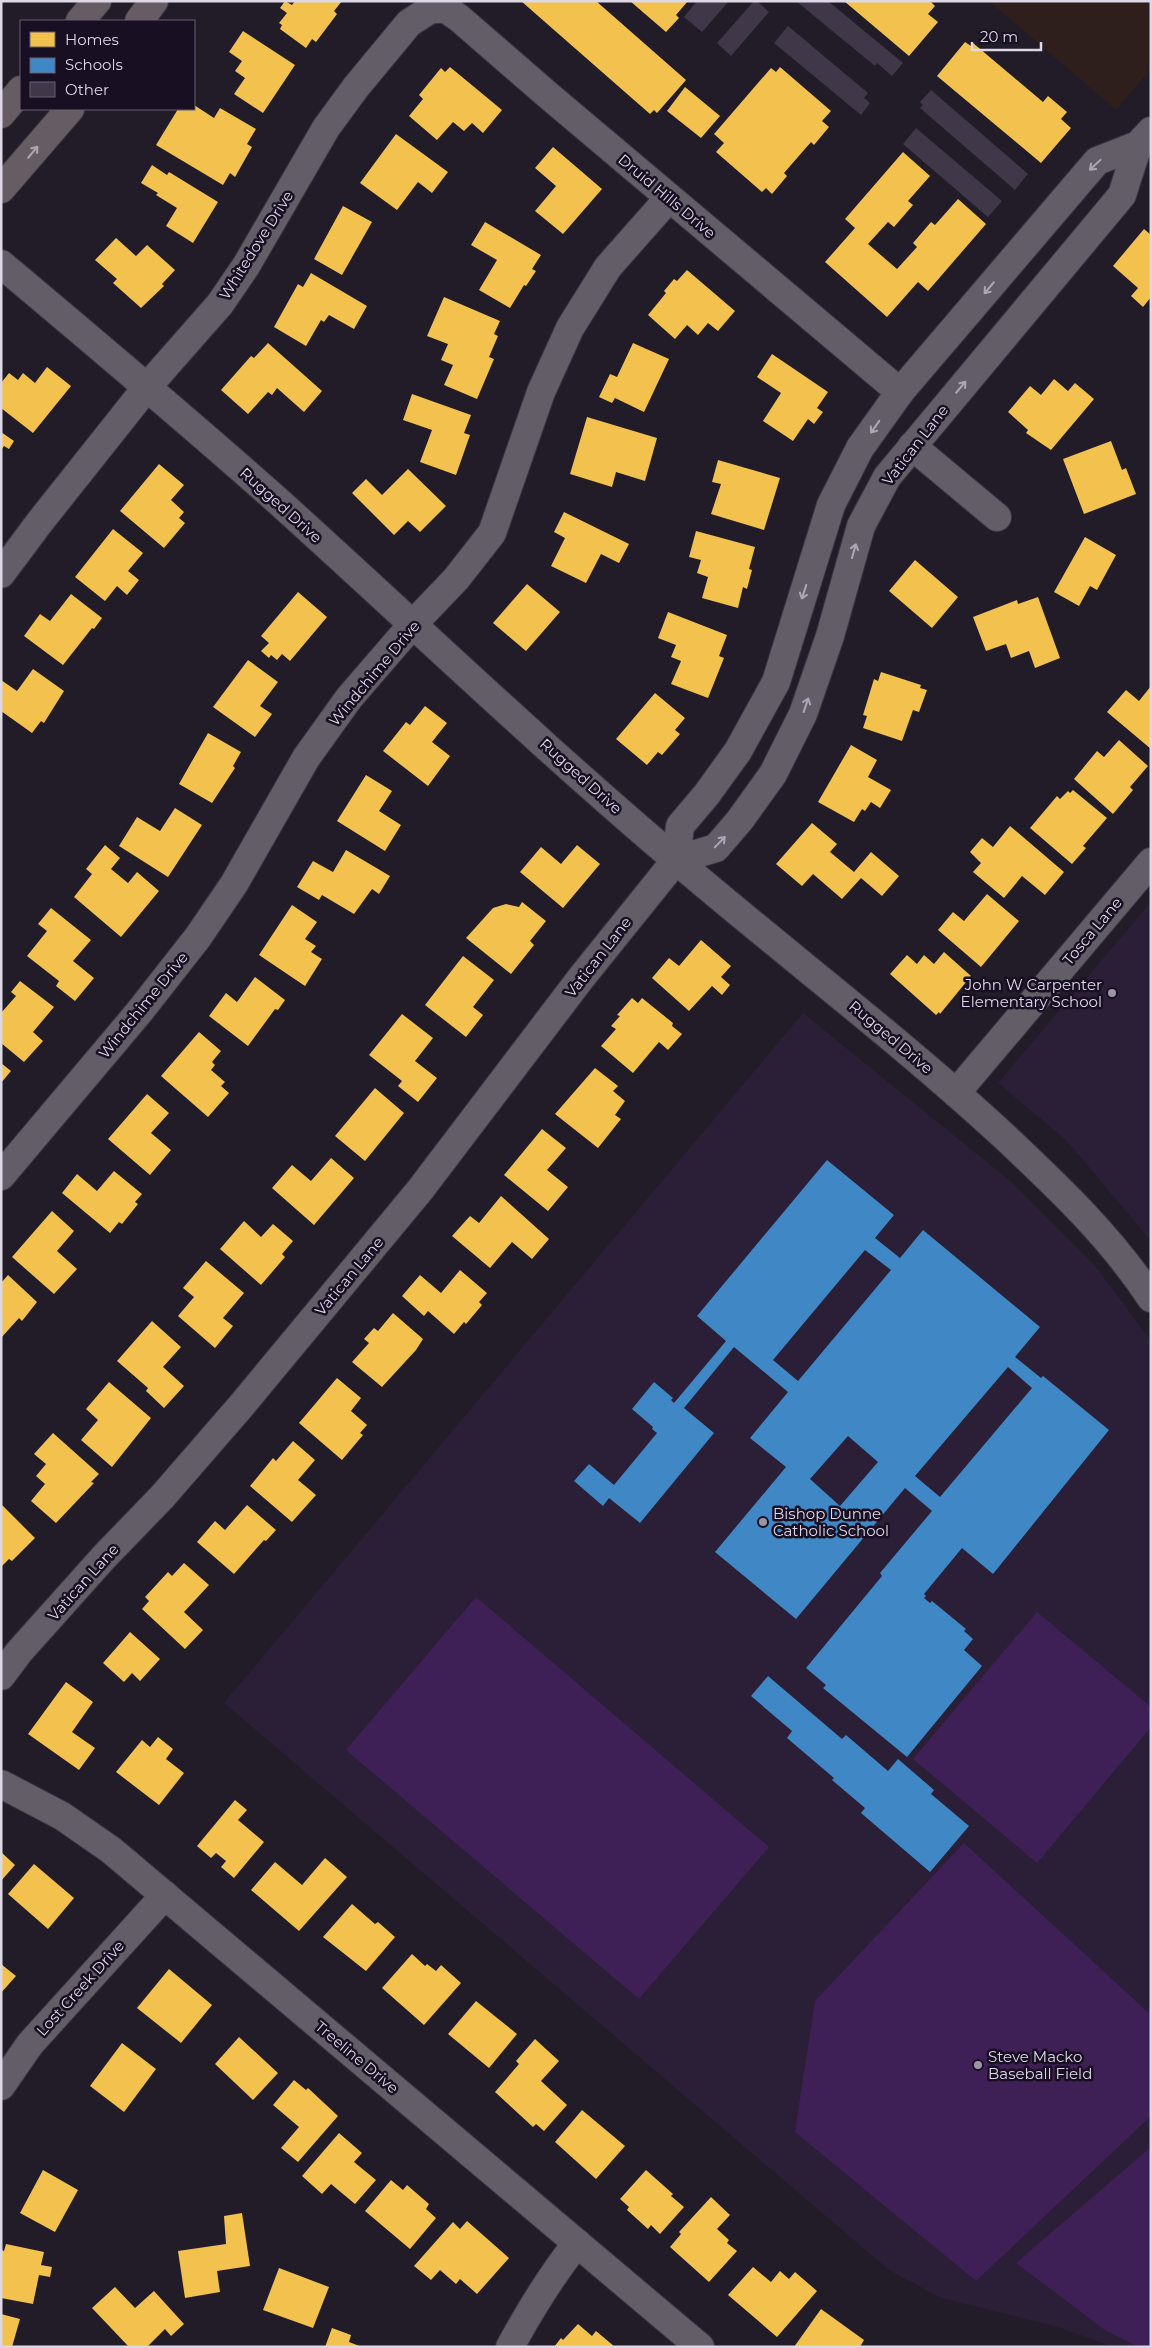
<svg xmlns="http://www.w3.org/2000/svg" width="1152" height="2348" font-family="Montserrat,sans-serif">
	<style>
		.commercial { fill: #2f1f1c }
		.built { fill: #2a1f36 }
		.green { fill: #3e2056 }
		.homes { fill: #f2c14e }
		.schools { fill: #3f88c5; fill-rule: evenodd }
		.building { fill: #403749 }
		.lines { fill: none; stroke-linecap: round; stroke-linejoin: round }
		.minor-casing { stroke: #3a363f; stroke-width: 30 }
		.tertiary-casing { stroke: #3a363f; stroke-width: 30 }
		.primary-casing { stroke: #3a363f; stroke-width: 30 }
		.minor { stroke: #625d66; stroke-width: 28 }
		.tertiary { stroke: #625d66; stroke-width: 28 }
		.primary { stroke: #665c64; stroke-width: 28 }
		.oneway { stroke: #aea6b2 }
		.oneway2 { stroke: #aca7b3 }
		.poi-dot { fill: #9c96a4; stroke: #190f22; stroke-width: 2 }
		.labels { text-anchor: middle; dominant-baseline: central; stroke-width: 5; stroke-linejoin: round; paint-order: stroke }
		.street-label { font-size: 15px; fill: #ded8e6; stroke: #190f22 }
		.poi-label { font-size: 15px; fill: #ded8e6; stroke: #190f22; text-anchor: start }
	</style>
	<rect width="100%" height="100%" fill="#221c28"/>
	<polygon class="commercial" points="989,1 1151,1 1151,69 1116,110"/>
	<g class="built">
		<polygon points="1151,902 1151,1241 1067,1141 998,1083"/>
		<polygon points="803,1013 1009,1180 1096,1267 1151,1341 1151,2347 1113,2347 1061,2328 941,2298 889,2270 224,1703"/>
	</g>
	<g class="green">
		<polygon points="476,1597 769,1847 639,1999 346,1750"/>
		<polygon points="1037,1612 1151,1707 1151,1727 1037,1863 913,1759"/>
		<polygon points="964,1843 1151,2015 1151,2116 976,2281 795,2132 815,2001"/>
		<polygon points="1151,2147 1151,2347 1139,2347 1105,2330 1016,2263"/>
	</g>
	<g class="homes">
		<polygon points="285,1 292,5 295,1 342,1 334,11 337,14 316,42 312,39 306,48 280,29 282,25 279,23 287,13 280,8"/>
		<polygon points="521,1 596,1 686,80 657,113 654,110 650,114"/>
		<polygon points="630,1 688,1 676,15 679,18 666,32"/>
		<polygon points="844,1 930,1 935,6 928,14 938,22 909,56"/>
		<polygon points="243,31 295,65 263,113 234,94 245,78 235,71 242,61 229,52"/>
		<polygon points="965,42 971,46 973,43 1043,102 1048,96 1067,112 1061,119 1071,128 1041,163 937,76"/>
		<polygon points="450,67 502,110 483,133 472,123 464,131 453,122 437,140 409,116 423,99 419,95 441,68 445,72"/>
		<polygon points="780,67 831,111 822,121 829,127 814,145 811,142 784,173 787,176 772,194 766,188 762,192 716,152 724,143 714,134 771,68 776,72"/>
		<polygon points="685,87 720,116 701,138 667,111"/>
		<polygon points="194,105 214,118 220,108 256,129 247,144 252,147 235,177 230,173 223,185 156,145 178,109 194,109"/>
		<polygon points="396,134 448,172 432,193 418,182 397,210 360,183"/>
		<polygon points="553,147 602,189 563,234 535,211 556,186 535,168"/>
		<polygon points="903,152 930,176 908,201 913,205 894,227 888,222 868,244 897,269 917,247 913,243 931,222 935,225 958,199 986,224 928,291 918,282 887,317 825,262 855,228 845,219"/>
		<polygon points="152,165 167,175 169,172 218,202 193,243 166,226 177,208 156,195 158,193 141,183"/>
		<polygon points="343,206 372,222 342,275 314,259"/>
		<polygon points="485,222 541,255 532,269 536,271 526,286 524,285 510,308 479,290 497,260 471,245"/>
		<polygon points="1144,229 1151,235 1151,297 1143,307 1131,296 1138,288 1113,266"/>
		<polygon points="116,238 136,256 147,245 175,270 162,284 164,286 141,308 113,283 117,279 95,260"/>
		<polygon points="687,270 735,311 718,331 708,323 698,335 687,325 675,339 648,315 666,293 664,291 674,279 677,281"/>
		<polygon points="311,273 367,306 354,329 329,315 324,322 321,320 306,346 274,327 298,284 303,287"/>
		<polygon points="444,297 500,321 494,334 498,336 489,357 494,359 477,399 444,385 453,365 441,360 448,344 427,336"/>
		<polygon points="268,343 322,391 304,412 277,388 272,395 268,392 248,414 221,390 251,356 254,358"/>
		<polygon points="633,343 669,359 644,412 615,398 612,403 599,397 610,374 617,377"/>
		<polygon points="772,354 828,392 817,408 823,412 814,424 808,419 793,441 763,421 781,393 757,377"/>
		<polygon points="47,367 71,386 33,433 1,408 1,383 9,373 18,380 23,373 35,383"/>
		<polygon points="1054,379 1068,391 1075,383 1094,399 1051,450 1026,433 1028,430 1008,412 1030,386 1041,395"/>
		<polygon points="412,394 471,415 464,433 470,435 456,475 420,462 432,430 403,420"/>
		<polygon points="587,417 657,438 645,481 616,472 612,487 570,474"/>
		<polygon points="1,432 14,441 9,449 4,446 1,450"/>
		<polygon points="1111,441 1122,470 1126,468 1136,494 1084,514 1063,459"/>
		<polygon points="718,460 780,478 764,530 711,514 721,484 712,482"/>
		<polygon points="159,464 184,485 171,500 184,512 179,518 185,523 164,548 120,511"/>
		<polygon points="408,469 446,506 420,532 408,521 394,535 352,493 366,479 382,495"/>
		<polygon points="564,512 629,544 619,563 601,554 586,583 551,566 565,538 554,532"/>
		<polygon points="113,529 143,553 128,571 139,580 127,595 117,586 105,601 75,577"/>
		<polygon points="696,531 755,547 749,569 752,570 747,589 743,587 738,608 702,598 708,577 697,573 701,560 689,557"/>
		<polygon points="1085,537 1116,555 1097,590 1090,586 1079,606 1054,592"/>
		<polygon points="915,560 958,597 932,628 889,591"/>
		<polygon points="527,584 560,612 526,651 493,623"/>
		<polygon points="298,592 327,617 290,661 282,654 277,660 271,655 269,658 261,651 269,643 261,636"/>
		<polygon points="71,594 102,618 94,629 92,628 63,665 24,636 40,614 50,621"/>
		<polygon points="1038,597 1060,658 1035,668 1029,651 1011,658 1006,644 986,651 973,617 1017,600 1018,604"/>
		<polygon points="668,612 727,635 719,656 724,658 708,698 671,684 681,661 671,657 676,645 658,638"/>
		<polygon points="248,660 278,682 260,706 272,714 255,737 213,707"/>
		<polygon points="33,669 64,691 44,723 41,721 32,733 1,711 1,680 17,691"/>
		<polygon points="881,672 921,685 920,688 927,690 919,712 913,710 902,741 863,728 867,716 863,715 874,679 878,681"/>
		<polygon points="1151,686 1151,749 1107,712 1126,690 1139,701"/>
		<polygon points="655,693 685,718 675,730 680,734 662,755 658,752 647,765 616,739"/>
		<polygon points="425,706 447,723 432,742 450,756 428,786 383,751 406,722 410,725"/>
		<polygon points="208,733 241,752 233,766 235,768 212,803 179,784"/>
		<polygon points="1119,740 1148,766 1130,787 1133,790 1113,814 1074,779 1097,751 1104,757"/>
		<polygon points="851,745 877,760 868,777 891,790 880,808 871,802 865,811 862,809 854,822 818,802"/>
		<polygon points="366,775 392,791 379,811 401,825 385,851 337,821"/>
		<polygon points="1073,790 1107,818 1083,846 1086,848 1072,864 1030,828 1057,796 1060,799 1068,791 1070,793"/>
		<polygon points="175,808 202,825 168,877 119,846 137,817 160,831"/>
		<polygon points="812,823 837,844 830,852 854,872 871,852 899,876 882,896 861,878 842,899 813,874 802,886 776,864"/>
		<polygon points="1010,826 1064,872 1045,895 1022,876 1004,898 973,872 981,863 970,852 982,838 993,847"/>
		<polygon points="105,845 120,858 111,869 128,883 137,872 159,891 121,937 74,897 92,874 86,869"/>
		<polygon points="577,845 600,864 563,908 520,872 541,847 561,864"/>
		<polygon points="346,850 390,876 379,894 372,889 354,914 322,895 319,900 297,887 313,861 333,872"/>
		<polygon points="987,894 1019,921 981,967 938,930 953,912 964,921"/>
		<polygon points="522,902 546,921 530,941 534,945 511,974 466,938 493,908 506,904 519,907"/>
		<polygon points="292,905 317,922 305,939 316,946 311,952 322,959 305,986 259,955"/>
		<polygon points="51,908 91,940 73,961 94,978 75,1001 56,986 59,981 27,956 47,931 38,924"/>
		<polygon points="701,940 731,966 721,977 730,985 722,995 712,986 689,1011 652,978 669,958 679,966"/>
		<polygon points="944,952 971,976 940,1014 939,1012 936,1015 890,974 907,955 917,964 924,955 934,964"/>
		<polygon points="463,956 494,980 473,1007 483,1015 466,1037 425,1005"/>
		<polygon points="255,977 285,1000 278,1010 275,1009 248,1046 209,1016 226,993 237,1002"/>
		<polygon points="20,981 54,1007 33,1032 43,1041 24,1062 1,1043 1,1013 16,996 11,992"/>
		<polygon points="632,998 638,1003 642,998 673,1023 672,1026 682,1034 668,1050 659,1042 633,1073 601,1046 616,1029 611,1026 620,1016 617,1015"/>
		<polygon points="402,1014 433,1038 415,1061 437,1078 418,1102 398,1086 402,1081 369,1055"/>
		<polygon points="199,1032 221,1051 212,1062 215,1065 211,1070 225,1082 221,1086 229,1093 208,1117 161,1076"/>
		<polygon points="1,1063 11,1071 1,1083"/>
		<polygon points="595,1068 618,1086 613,1091 625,1101 615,1115 621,1119 598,1148 555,1114"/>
		<polygon points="375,1088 404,1113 365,1161 335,1136"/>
		<polygon points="147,1094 169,1113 151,1133 171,1150 150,1175 108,1139"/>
		<polygon points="542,1129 566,1148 547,1170 568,1187 548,1211 504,1175"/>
		<polygon points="331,1158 354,1178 314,1225 272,1188 292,1165 311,1181"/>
		<polygon points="114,1171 142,1194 135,1202 138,1204 122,1224 119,1222 110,1233 62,1193 77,1174 97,1191"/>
		<polygon points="501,1196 549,1239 532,1259 512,1242 490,1268 452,1236 470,1216 479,1223"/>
		<polygon points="52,1211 74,1231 57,1251 77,1269 54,1294 12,1257"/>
		<polygon points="244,1221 261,1237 273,1224 293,1241 282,1254 285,1257 261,1285 220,1249"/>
		<polygon points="206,1261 244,1293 223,1318 233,1326 215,1348 178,1316 194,1297 183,1288"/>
		<polygon points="460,1270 487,1293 479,1302 482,1305 466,1324 464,1322 454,1334 428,1311 424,1316 402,1296 420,1275 441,1293"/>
		<polygon points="8,1275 37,1302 22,1321 19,1318 1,1338 1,1283"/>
		<polygon points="393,1313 423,1339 416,1350 382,1387 352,1362 369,1343 364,1339 374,1328 378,1331"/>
		<polygon points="152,1321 181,1347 163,1367 184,1386 164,1408 146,1391 148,1388 117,1361"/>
		<polygon points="337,1378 361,1398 351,1411 367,1425 360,1433 363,1435 342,1460 299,1423"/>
		<polygon points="109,1382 151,1418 112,1467 81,1440 98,1420 86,1409"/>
		<polygon points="53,1433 99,1474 91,1482 94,1483 56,1523 31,1501 45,1484 36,1476 46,1464 34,1454"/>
		<polygon points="293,1441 315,1460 298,1480 316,1495 292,1522 250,1486 273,1458 276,1461"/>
		<polygon points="1,1504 35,1538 12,1561 9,1559 1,1567"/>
		<polygon points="247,1505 276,1530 266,1541 264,1540 234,1574 197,1542 215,1521 225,1530"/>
		<polygon points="184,1563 209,1585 184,1612 203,1630 185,1649 142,1609 149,1601 145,1597 168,1572 172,1576"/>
		<polygon points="130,1632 160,1659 140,1681 132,1673 124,1682 103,1663"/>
		<polygon points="66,1682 93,1702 72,1732 95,1748 79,1770 28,1734"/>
		<polygon points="158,1737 173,1749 166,1759 184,1773 159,1805 116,1772 142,1740 150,1747"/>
		<polygon points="235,1800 247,1810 238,1820 264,1842 234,1878 221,1867 226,1861 216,1853 211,1858 197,1846"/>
		<polygon points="1,1852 15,1865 1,1881"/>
		<polygon points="325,1858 347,1877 299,1931 251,1890 275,1862 302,1885"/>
		<polygon points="34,1864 74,1898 48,1929 8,1894"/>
		<polygon points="352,1904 375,1924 378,1922 395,1937 366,1971 323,1937"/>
		<polygon points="412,1954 425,1966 427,1964 436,1971 441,1965 461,1983 424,2025 382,1988"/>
		<polygon points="1,1964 16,1976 1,1993"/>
		<polygon points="169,1969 212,2005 181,2043 137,2008"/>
		<polygon points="476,2001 517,2034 489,2068 448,2034"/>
		<polygon points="239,2037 278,2073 253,2100 215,2064"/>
		<polygon points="535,2039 559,2061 541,2081 567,2105 544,2131 536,2124 533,2127 495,2092 519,2064 516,2061"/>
		<polygon points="122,2043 156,2069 124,2112 90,2086"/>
		<polygon points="294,2080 306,2090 308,2088 338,2116 298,2162 281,2148 299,2127 273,2105"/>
		<polygon points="582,2110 625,2146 596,2179 555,2142"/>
		<polygon points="339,2133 362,2153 354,2162 376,2180 355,2204 331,2184 322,2194 302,2176"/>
		<polygon points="43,2170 78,2190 55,2232 20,2213"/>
		<polygon points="646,2170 673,2194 671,2196 684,2207 660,2234 651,2225 648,2229 627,2210 629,2207 620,2199"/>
		<polygon points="391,2180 403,2190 407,2185 429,2204 426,2209 436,2218 410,2249 365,2211"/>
		<polygon points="711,2197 730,2215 717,2229 729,2240 727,2243 737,2251 709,2282 670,2247 681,2234 679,2232"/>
		<polygon points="242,2213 250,2266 217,2271 220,2292 185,2298 178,2251 226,2244 224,2216"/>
		<polygon points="467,2221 509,2258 477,2294 460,2279 456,2284 440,2270 431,2280 414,2266 453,2222 460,2229"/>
		<polygon points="6,2244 44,2252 41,2265 52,2267 50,2277 39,2275 33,2304 1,2298 1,2250 4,2251"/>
		<polygon points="753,2267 771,2282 780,2271 789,2279 795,2272 817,2291 777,2337 728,2295"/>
		<polygon points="279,2268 329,2287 313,2328 263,2310"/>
		<polygon points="115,2287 135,2308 154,2291 184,2324 171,2336 165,2329 147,2347 129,2347 92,2308"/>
		<polygon points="821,2309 864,2340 860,2347 794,2347"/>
		<polygon points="1,2314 20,2319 12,2347 1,2347"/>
		<polygon points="578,2324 592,2336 596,2331 615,2347 554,2347 561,2338 563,2340"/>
		<polygon points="332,2328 351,2335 349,2342 362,2347 325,2347"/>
	</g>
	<g class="schools">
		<path d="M827 1160 894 1215 875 1238 900 1258 923 1230 1040 1327 1015 1357 1041 1378 1043 1376 1109 1430 993 1574 962 1548 924 1594 926 1596 924 1598 930 1603 932 1601 966 1629 964 1631 973 1639 964 1650 982 1666 907 1757 823 1688 826 1685 806 1668 882 1576 880 1573 932 1511 905 1488 796 1619 715 1552 786 1467 750 1438 788 1392 734 1347 684 1408 714 1433 640 1523 609 1498 603 1506 574 1481 589 1464 614 1485 657 1433 652 1429 653 1427 632 1409 654 1382 673 1398 671 1400 674 1403 726 1341 697 1316ZM865 1250 891 1270 798 1381 773 1360ZM1008 1367 1032 1388 940 1497 915 1476ZM848 1436 878 1462 840 1506 810 1479Z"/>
		<polygon points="768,1676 842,1739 846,1735 888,1771 898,1759 934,1790 931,1794 969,1826 930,1872 861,1813 865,1808 832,1780 834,1778 787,1738 792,1731 751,1696"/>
	</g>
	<g class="building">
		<polygon points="697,1 729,1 702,32 684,17"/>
		<polygon points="754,1 757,1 769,12 731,56 717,43"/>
		<polygon points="796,1 828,1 903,63 892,76 877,63 875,66"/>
		<polygon points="788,26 868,93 864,98 870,103 861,115 774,43"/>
		<polygon points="931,90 1028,174 1015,190 920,108 923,105 920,102"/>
		<polygon points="916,128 1002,201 988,217 903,144"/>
	</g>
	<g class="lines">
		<defs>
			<g id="minor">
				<polyline points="912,446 997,517"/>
				<polyline points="1,574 39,523 147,387 220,304 246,266 326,128 356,87 409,23 431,9 446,9 459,18 549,96 900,392"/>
				<polyline points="956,1093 1151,862"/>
				<polyline points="1,1176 140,1011 198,937 234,884 306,758 349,698 412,625 456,579 492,533 541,392 570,328 608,267 669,198"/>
				<polyline points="1,1676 19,1652 104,1557 162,1497 241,1406 420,1190 581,978 676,860"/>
				<polyline points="1,1784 62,1816 111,1850 700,2347"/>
				<polyline points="1,2086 30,2044 165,1895"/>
				<path d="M510 2347C530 2310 551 2276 577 2243"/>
			</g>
			<g id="tertiary">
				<polyline points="1138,145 1097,161 900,392 860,448 831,505 776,682 738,751 707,794 680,826 676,860 716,848 740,820 773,774 803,714 830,636 861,526 887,477 1122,195 1138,145 1151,131"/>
				<path d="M1 264C95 343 188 421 279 502 412 622 541 746 677 861 786 954 900 1040 1005 1137 1057 1186 1111 1237 1151 1298"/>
			</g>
			<g id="primary">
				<polyline points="80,21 97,1"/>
				<polyline points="139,21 154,1"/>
				<polyline points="1,114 21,90"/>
				<polyline points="1,189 70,109"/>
			</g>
		</defs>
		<use href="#minor" class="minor-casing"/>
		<use href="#tertiary" class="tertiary-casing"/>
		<use href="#primary" class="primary-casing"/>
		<use href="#minor" class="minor"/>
		<use href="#tertiary" class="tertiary"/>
		<use href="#primary" class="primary"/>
	</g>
	<defs><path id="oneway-shaft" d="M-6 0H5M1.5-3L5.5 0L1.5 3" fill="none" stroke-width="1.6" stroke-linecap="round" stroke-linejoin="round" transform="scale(1.25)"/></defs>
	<use class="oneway" href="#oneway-shaft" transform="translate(33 152) rotate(-50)"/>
	<g class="oneway2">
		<use href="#oneway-shaft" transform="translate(1095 165) rotate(137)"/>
		<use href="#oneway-shaft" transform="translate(989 288) rotate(130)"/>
		<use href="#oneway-shaft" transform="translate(961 387) rotate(-50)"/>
		<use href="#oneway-shaft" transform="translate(875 427) rotate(125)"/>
		<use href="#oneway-shaft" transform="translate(854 551) rotate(-74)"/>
		<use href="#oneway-shaft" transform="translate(804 592) rotate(108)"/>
		<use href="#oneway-shaft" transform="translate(806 705) rotate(-71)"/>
		<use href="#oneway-shaft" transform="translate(720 842) rotate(-46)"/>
	</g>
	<g class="poi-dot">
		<circle cx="1112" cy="993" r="5"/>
		<circle cx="763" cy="1522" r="5"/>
		<circle cx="978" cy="2065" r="5"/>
	</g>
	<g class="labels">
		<g class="street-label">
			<text transform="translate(667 196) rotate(40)">Druid Hills Drive</text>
			<text transform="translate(256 245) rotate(-58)">Whitedove Drive</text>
			<text transform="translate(915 445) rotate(-52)">Vatican Lane</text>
			<text transform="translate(281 505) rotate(42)">Rugged Drive</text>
			<text transform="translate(374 673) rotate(-50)">Windchime Drive</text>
			<text transform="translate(581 776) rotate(42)">Rugged Drive</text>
			<text transform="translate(1092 931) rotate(-50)">Tosca Lane</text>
			<text transform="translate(598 957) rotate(-52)">Vatican Lane</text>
			<text transform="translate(143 1005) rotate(-51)">Windchime Drive</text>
			<text transform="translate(891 1037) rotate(40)">Rugged Drive</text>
			<text transform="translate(349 1276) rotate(-50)">Vatican Lane</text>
			<text transform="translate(83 1582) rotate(-48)">Vatican Lane</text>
			<text transform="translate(80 1988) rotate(-48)">Lost Creek Drive</text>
			<text transform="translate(357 2057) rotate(40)">Treeline Drive</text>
		</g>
		<g class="poi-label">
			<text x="1102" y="984" text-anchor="end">John W Carpenter<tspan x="1102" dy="17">Elementary School</tspan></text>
			<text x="773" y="1513">Bishop Dunne<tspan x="773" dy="17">Catholic School</tspan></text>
			<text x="988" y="2056">Steve Macko<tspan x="988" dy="17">Baseball Field</tspan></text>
		</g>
	</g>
	<rect width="1152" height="2348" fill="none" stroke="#ded8e6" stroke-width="5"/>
	<rect x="20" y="20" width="175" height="90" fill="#190f22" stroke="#685f70"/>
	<rect x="30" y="32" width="25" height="15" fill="#f2c14e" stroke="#685f70"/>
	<text x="65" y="45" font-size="15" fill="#ded8e6">Homes</text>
	<rect x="30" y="58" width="25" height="15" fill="#3f88c5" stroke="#685f70"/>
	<text x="65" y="70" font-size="15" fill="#ded8e6">Schools</text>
	<rect x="30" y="82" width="25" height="15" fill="#403749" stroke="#685f70"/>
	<text x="65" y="95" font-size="15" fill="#ded8e6">Other</text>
	<path d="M972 42v8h69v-8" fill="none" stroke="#ded8e6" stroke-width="2.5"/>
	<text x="980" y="42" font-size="15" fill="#ded8e6" stroke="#190f22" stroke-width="4" paint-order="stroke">20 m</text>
</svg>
